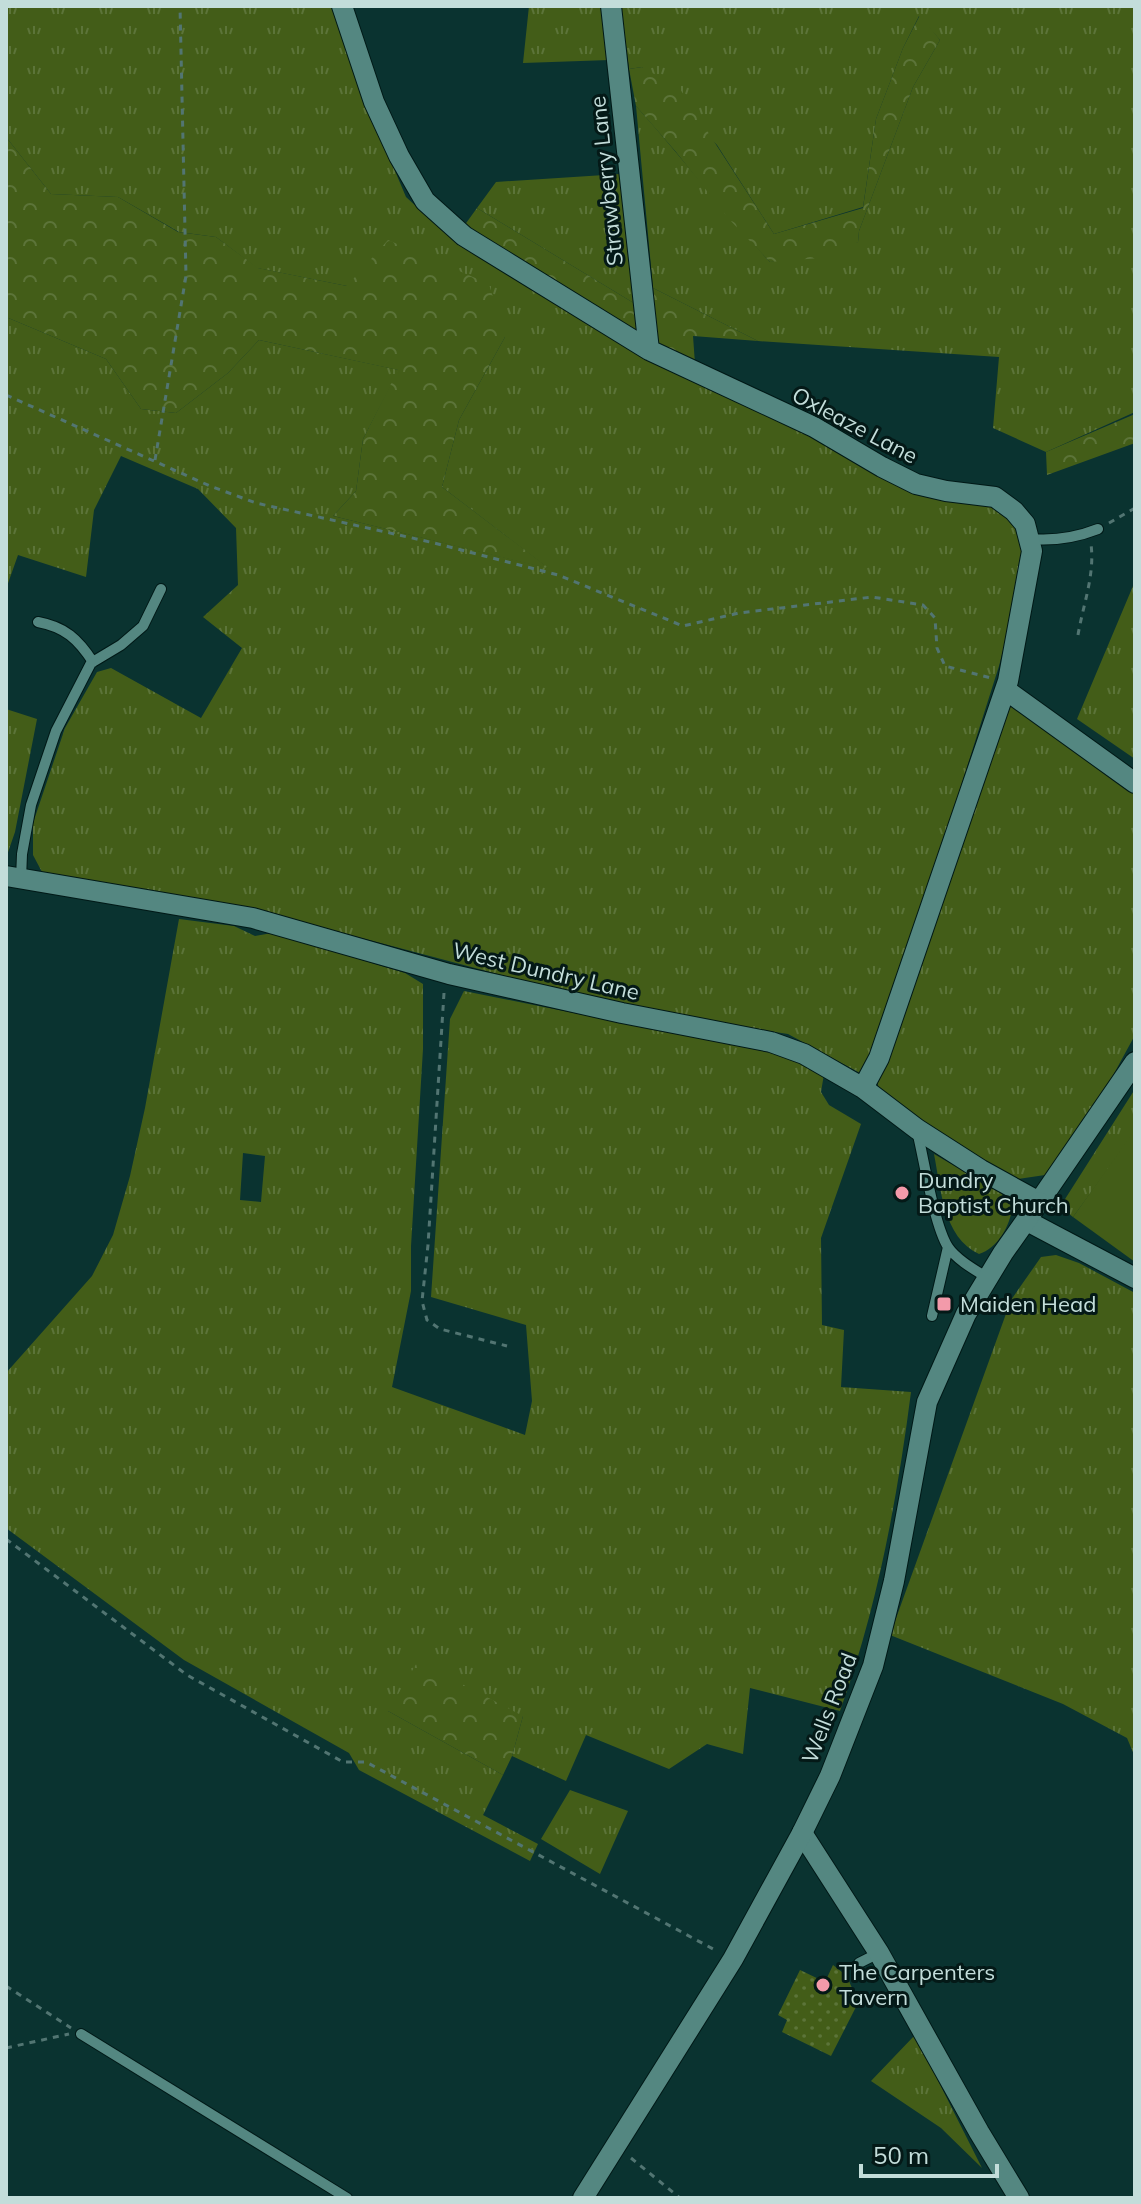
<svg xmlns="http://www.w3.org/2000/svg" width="1141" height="2204" viewBox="0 0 1141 2204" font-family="Mulish,sans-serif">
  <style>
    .grass { fill: url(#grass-tufts); fill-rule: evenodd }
    .forest { fill: url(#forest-crowns) }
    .park { fill: #435d18 }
    .garden { fill: url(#garden-dots) }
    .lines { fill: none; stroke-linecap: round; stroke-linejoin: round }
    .service-casing { stroke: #001917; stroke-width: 12 }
    .minor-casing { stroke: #001917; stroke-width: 22 }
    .tertiary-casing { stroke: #001917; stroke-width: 22 }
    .path { stroke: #527572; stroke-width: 3; stroke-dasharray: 6 6; stroke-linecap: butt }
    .service { stroke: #548781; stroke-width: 10 }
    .minor { stroke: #548781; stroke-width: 20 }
    .tertiary { stroke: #548781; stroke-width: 20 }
    .poi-dot { fill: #f39aaa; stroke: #041917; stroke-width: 3 }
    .labels { text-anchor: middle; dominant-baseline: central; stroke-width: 6; stroke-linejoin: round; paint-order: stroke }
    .street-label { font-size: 22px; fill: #c3ddda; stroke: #041917 }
    .poi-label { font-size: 22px; fill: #c3ddda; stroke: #041917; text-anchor: start }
  </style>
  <defs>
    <pattern id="grass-tufts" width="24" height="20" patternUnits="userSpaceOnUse" patternTransform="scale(2)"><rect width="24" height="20" fill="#435d18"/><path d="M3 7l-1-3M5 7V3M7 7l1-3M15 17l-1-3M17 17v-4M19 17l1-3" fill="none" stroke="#5c7439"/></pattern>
    <pattern id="forest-crowns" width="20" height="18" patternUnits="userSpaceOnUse" patternTransform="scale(2)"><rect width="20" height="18" fill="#435d18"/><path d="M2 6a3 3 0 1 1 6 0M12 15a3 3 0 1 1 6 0" fill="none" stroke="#5c7439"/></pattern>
    <pattern id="garden-dots" width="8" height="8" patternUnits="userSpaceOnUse" patternTransform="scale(2)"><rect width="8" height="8" fill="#435d18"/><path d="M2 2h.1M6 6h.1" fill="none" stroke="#5c7439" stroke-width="1.8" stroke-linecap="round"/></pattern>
  </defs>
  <rect width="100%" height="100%" fill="#0a3330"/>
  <path class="grass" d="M 6,6 L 332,6 L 368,107 L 406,197 L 444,232 L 807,434 L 1008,513 L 1028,551 L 999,666 L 920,915 L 879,1035 L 860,1073 L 788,1034 L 689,1019 L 551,988 L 248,908 L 56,877 L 42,872 L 33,855 L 33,823 L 65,728 L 97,672 L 111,668 L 201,718 L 242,648 L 203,617 L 238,585 L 236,528 L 198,489 L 121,456 L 94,510 L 86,577 L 18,555 L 6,589 L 6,317 L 106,359 L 141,409 L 176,413 L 228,373 L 259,340 L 399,370 L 363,439 L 356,491 L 333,516 L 548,568 L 442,487 L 459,420 L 505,337 L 347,286 L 257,268 L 216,237 L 179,232 L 118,197 L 51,194 L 6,137 Z
    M 529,6 L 604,6 L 609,60 L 523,63 Z
    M 621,6 L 1135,6 L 1135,412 L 1046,452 L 993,428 L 999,357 L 758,341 L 653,288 L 636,106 C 682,157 723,212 770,262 L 858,242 L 859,231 L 913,87 L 940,40 L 919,16 L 903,48 L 876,119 L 863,207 L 774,234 L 717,145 L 642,67 L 629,69 Z
    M 620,174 L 637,305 L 477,208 L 496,182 Z
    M 1135,577 L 1135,759 L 1077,719 L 1133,586 Z
    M 1009,703 L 1135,793 L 1135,1035 L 1087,1123 L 1063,1156 L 1045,1175 L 1018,1179 L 980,1163 L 879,1091 L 877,1079 Z
    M 6,709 L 37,719 L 15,832 L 6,858 Z
    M 179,919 L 234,926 L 255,936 L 272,933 L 405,973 L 423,984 L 423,1049 L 411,1246 L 411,1291 L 392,1387 L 525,1435 L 532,1401 L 526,1325 L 431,1297 L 450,1019 L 464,991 L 778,1054 L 824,1074 L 821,1092 L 829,1105 L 861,1124 L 821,1238 L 822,1325 L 844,1330 L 841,1387 L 911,1392 C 897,1501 877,1608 840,1711 L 750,1688 L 743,1754 L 707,1744 L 669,1769 L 586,1735 L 566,1781 L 512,1756 L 523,1716 L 388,1711 L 503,1775 L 483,1815 L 538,1844 L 530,1861 L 359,1770 L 349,1753 L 184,1660 L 6,1528 L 6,1373 L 92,1276 L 113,1235 L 130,1176 L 145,1108 ZM 243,1153 L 265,1156 L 261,1202 L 240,1200 Z
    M 1135,1089 L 1135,1132 L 1073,1217 L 1060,1207 Z
    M 934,1154 L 1001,1193 L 1012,1207 C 1011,1225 997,1249 979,1254 C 943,1237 941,1189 934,1154 Z
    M 1056,1255 L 1079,1263 L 1135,1293 L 1135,1757 L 1127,1738 L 1063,1704 L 890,1635 L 1011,1300 L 1041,1257 Z
    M 570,1790 L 628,1811 L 600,1874 L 541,1839 Z
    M 915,2035 L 982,2168 L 941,2128 L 871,2081 Z"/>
  <path class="forest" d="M 920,15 L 940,40 L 913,87 L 859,231 L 858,242 L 832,257 L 770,262 L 729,219 L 676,152 L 636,106 L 629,69 L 642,67 L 680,89 L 774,234 L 863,208 L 876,119 L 903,48 Z
    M 6,137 L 51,194 L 118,197 L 178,232 L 216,237 L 258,268 L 347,286 L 388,240 L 489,284 L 505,337 L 459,420 L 442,487 L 550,569 L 333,516 L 356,491 L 363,439 L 398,370 L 259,340 L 228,373 L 176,413 L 141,409 L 106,359 L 6,317 Z
    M 477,208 L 637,305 L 642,337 L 464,226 Z
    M 653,288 L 758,341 L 693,336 L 695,364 L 657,346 Z
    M 1135,414 L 1135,443 L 1047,475 L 1046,452 Z
    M 418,1661 L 523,1716 L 512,1756 L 503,1775 L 388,1711 Z"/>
  <path class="park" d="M 1134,1131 L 1135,1132 L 1135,1262 L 1073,1217 Z"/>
  <path class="garden" d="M 833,1965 L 847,1976 L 858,2003 L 831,2056 L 782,2032 L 787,2020 L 778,2015 L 800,1970 L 825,1982 Z"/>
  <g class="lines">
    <g class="service-casing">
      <path id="service" d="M 1031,539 C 1055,541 1075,538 1098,529
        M 38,622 C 65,627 78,639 93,662
        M 21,879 L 22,854 L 31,805 L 56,731 L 91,663 L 121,645 L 143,626 L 161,589
        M 917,1131 C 924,1159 934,1225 948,1247 C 957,1260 975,1270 988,1278
        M 932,1316 L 948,1247
        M 859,1963 L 879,1953
        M 81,2034 L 347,2198"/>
    </g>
    <g class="minor-casing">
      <path id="minor" d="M 342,6 L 374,102 L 399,156 L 425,201 L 464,236 L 649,350 L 814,427 L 882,467 L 916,484 L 946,491 L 995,497 L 1014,511 L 1025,524 L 1032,551 L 1008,681 L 879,1058 L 863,1088
        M 611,6 L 649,350
        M 1006,690 L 1135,783
        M 6,876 L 253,918 L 449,974 L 622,1013 L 771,1042 L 804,1054 L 863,1088 L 917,1129 L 981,1170 L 1039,1202 L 1135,1062
        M 1027,1221 L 1135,1278
        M 802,1833 L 879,1953 L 979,2132 L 1019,2198"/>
    </g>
    <g class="tertiary-casing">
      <path id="tertiary" d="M 583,2198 L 733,1959 L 802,1833 L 830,1776 L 873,1666 L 894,1581 L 927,1402 L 966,1314 L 1003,1253 L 1039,1202"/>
    </g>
    <path class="path" d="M 6,395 L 210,486 L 256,503 L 430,542 L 558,575 L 683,626 L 739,613 L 872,597 L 923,605 L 935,618 L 937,648 L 945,666 L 991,678
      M 155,460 L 186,276 L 180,6
      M 1109,523 L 1135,508
      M 1078,635 C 1083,605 1095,575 1091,544
      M 444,993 L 428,1245 L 422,1301 L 427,1320 L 440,1329 L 507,1346
      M 6,1539 L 187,1675 L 343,1762 L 366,1762 L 715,1950
      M 6,1986 L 71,2028
      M 6,2048 L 69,2034
      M 631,2158 L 680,2198"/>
    <use href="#service" class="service"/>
    <use href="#minor" class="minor"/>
    <use href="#tertiary" class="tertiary"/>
  </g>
  <g class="poi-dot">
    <circle cx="902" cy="1193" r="8"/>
    <rect x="936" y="1296" width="16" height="16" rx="4"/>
    <circle cx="823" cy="1985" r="8"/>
  </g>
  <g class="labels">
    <g class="street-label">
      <text transform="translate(606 181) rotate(-96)">Strawberry Lane</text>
      <text transform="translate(855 425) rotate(28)">Oxleaze Lane</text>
      <text transform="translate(546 971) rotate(13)">West Dundry Lane</text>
      <text transform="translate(829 1708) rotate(-69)">Wells Road</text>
    </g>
    <g class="poi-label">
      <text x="918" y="1180">Dundry<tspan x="918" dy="25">Baptist Church</tspan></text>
      <text x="960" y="1304">Maiden Head</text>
      <text x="839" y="1972">The Carpenters<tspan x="839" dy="25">Tavern</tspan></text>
    </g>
  </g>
  <rect width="1141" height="2204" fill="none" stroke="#c3ddda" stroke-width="16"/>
  <path d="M861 2164v12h136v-12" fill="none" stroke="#c3ddda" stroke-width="4"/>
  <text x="873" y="2164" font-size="24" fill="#c3ddda" stroke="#041917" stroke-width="6" paint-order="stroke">50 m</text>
</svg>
